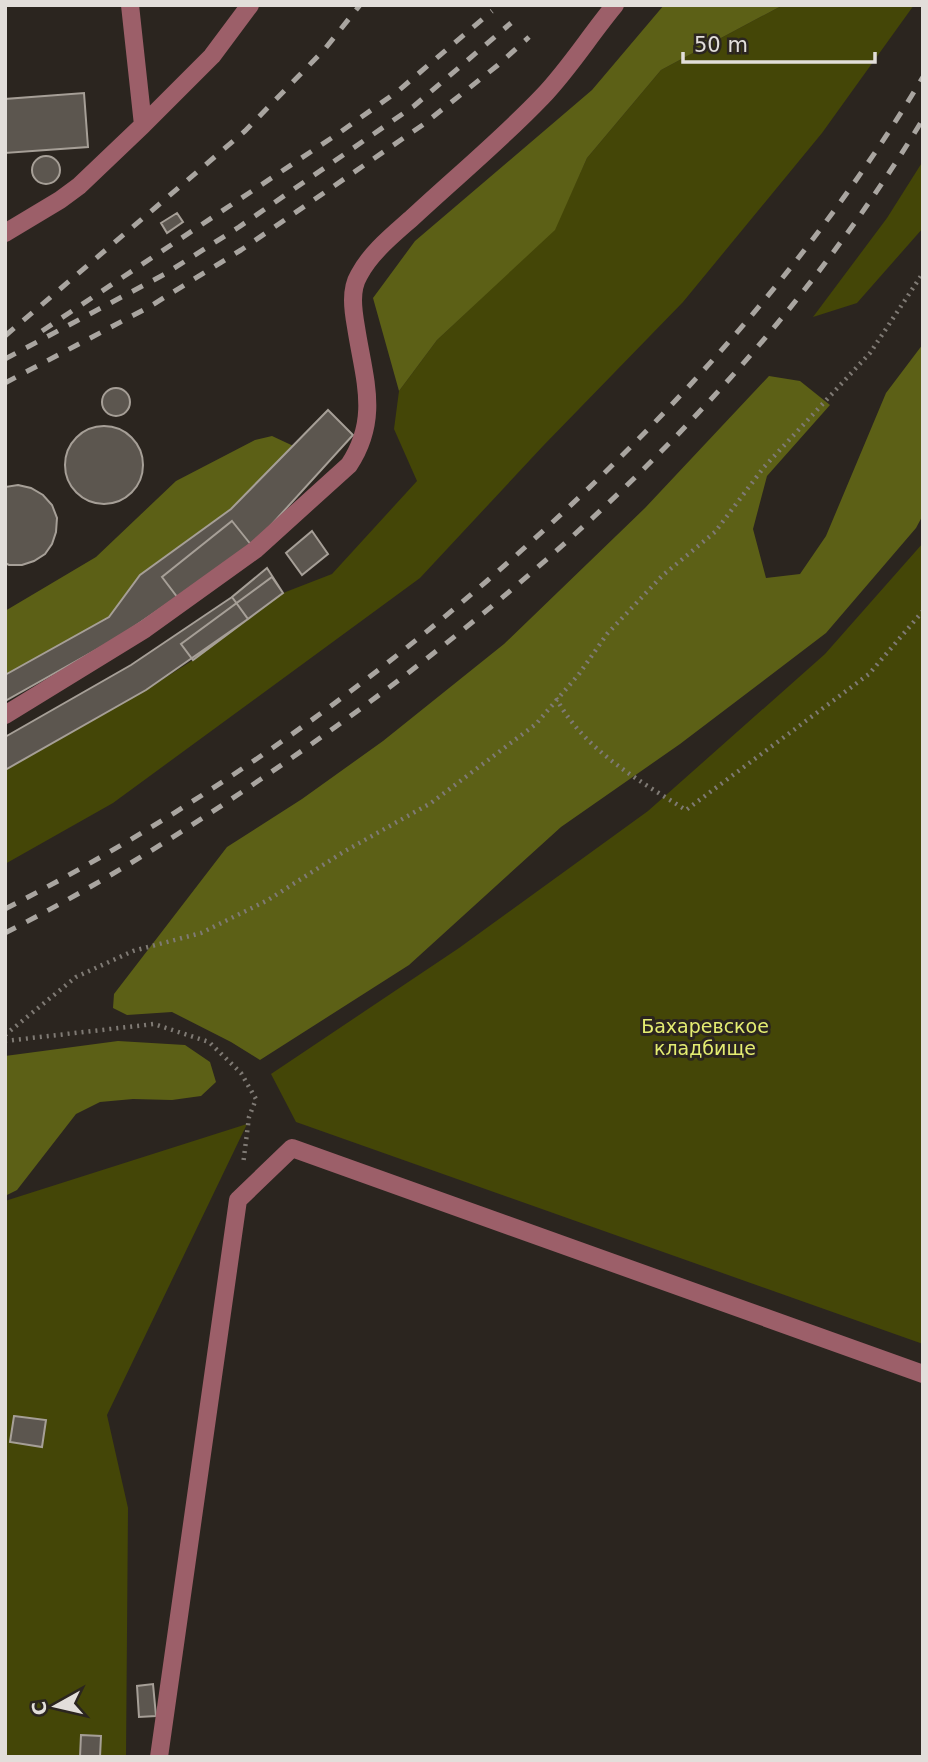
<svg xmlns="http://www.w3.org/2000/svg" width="928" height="1762" viewBox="0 0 928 1762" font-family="'DejaVu Sans',sans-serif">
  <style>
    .green { fill: #444607 }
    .forest { fill: #5c6016 }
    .building { fill: #5c564f; stroke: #a69f97; stroke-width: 2 }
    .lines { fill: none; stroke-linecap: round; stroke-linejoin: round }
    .path { stroke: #7f7a74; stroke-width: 4.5; stroke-dasharray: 2 5; stroke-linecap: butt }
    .minor { stroke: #9c5f69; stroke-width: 18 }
    .rail { stroke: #a9a5a0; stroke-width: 5; stroke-dasharray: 12 12; stroke-linecap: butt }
    .labels { text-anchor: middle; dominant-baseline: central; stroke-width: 6; stroke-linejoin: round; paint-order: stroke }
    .park-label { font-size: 19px; fill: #e4ec71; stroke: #2b251f }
  </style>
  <rect width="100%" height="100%" fill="#2b251f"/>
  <path class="green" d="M 783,5 L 914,5 L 822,133 L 683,302 L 543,446 L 420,578 L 113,803 L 5,864 L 5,770 L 146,690 L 193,660 L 283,593 L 332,574 L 417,481 L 394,429 L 399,391 L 437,340 L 554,230 L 587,158 L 661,70 Z
    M 923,161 L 923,228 L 857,303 L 813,317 L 887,218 Z
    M 923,543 L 923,1344 L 296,1122 L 271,1074 L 459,948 L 648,811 L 825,654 Z
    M 247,1124 L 107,1415 L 128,1508 L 126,1757 L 5,1757 L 5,1201 Z"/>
  <path class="forest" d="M 664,5 L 783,5 L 661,70 L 587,158 L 555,230 L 437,340 L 399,391 L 373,298 L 415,241 L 592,90 Z
    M 923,344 L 923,515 L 916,528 L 826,633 L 680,744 L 561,827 L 409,965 L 260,1060 L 231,1042 L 172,1012 L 127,1015 L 113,1008 L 114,994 L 227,847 L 302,799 L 383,741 L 504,644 L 645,508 L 769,376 L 800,381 L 830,405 L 767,476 L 753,529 L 766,578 L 800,574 L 826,536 L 886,393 Z
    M 272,436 L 302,450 L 287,492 L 5,694 L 5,611 L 96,557 L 176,481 L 255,440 Z
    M 118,1041 L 185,1045 L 210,1062 L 216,1082 L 201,1096 L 172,1100 L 133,1099 L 100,1102 L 76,1114 L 17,1190 L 5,1196 L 5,1056 Z"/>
  <path class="building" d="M 84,93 L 88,147 L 5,153 L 5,99 Z
    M32 170a14 14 0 1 1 28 0a14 14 0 1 1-28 0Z
    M 177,213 L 183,222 L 167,233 L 161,223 Z
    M102 402a14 14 0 1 1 28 0a14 14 0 1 1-28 0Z
    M 328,410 L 353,435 L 252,546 L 119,637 L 5,701 L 5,675 L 109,617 L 140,575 L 231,509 Z
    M65 465a39 39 0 1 1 78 0a39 39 0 1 1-78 0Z
    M 18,485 L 31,488 L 43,495 L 52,505 L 57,518 L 56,532 L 52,544 L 45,554 L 34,561 L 22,565 L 9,565 L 5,563 L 5,487 Z
    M 232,521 L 252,546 L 181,602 L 162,577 Z
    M 312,531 L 328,554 L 302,575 L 286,553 Z
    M 267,568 L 283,593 L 248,619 L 232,597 Z
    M 272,577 L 283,593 L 193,660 L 181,644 Z
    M 232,597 L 248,619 L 146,690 L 5,770 L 5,737 L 131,665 Z
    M 14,1416 L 46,1420 L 42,1447 L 10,1442 Z
    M 153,1684 L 156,1716 L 139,1717 L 137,1686 Z
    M 81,1735 L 101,1736 L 100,1757 L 80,1757 Z"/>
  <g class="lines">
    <path class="path" d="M 556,698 C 584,750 638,780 686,810 L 869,674 L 923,611
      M 5,1035 L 76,977 L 133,951 L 201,933 L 268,900 L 345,851 L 431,803 L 536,724 L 579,674 L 607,634 L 662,576 L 715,532 L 764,467 L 870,353 L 923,273
      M 5,1041 L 154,1024 L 209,1042 L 241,1073 L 256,1099 L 249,1117 L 243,1165"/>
    <path class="minor" d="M 143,125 L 212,56 L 250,5
      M 5,233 L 60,200 L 79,186 L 143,125 L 130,5
      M 5,715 L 145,629 L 255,550 L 349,465 C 380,418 364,379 356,327 C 353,310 350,290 359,275 C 371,252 394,234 413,217 C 456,177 502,139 542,97 C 569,69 590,35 615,5
      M 159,1757 L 238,1200 L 292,1148 L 923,1374"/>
    <path class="rail" d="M 42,331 L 339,133 L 398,91 L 492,11
      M 5,336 L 245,131 L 324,50 L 360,5
      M 5,359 L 165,274 L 239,227 L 414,106 L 511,23
      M 5,383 L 149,307 L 241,250 L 424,124 L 498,65 L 529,37
      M 5,909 C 179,820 340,708 488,580 C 656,434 808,269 923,77
      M 5,933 C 95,887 178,836 261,779 C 520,603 760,389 923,119"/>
  </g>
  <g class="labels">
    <g class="park-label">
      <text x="705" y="1026">Бахаревское<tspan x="705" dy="22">кладбище</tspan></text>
    </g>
  </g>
  <rect width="928" height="1762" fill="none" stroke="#e2deda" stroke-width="14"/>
  <g transform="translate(56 1706) rotate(262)" stroke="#2b251f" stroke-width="5" paint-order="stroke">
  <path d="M0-5L12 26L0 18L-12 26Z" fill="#e2deda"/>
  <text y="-10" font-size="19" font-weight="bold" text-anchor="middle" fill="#e2deda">С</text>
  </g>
  <path d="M683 52v10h192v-10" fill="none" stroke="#e2deda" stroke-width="3.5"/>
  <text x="694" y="52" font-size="21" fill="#e2deda" stroke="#2b251f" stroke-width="5" paint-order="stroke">50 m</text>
</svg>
